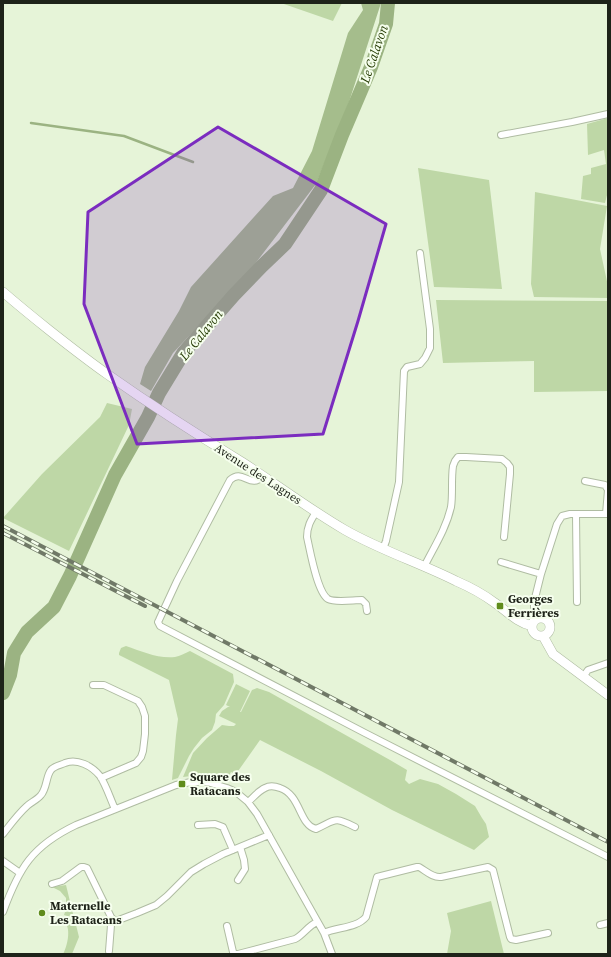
<svg xmlns="http://www.w3.org/2000/svg" width="611" height="957" viewBox="0 0 611 957" font-family="'Source Serif 4',serif">
  <style>
    .green { fill: #bed7a6 }
    .forest { fill: #a5bd8c }
    .lines { fill: none; stroke-linecap: round; stroke-linejoin: round }
    .stream { stroke: #9bb382; stroke-width: 2.5 }
    .river { stroke: #9bb382; stroke-width: 14 }
    .street-casing { stroke: #afbca2; stroke-width: 8 }
    .secondary-casing { stroke: #afbca2; stroke-width: 10 }
    .street { stroke: #fff; stroke-width: 6 }
    .secondary { stroke: #fff; stroke-width: 9 }
    .rail-casing { stroke: #707967; stroke-width: 4 }
    .rail { stroke: #f6ffee; stroke-width: 2.5; stroke-dasharray: 8; stroke-linecap: butt }
    .marked { fill: #7b2cbf; fill-opacity: 0.2; stroke: #7b2cbf; stroke-width: 3; stroke-linejoin: round }
    .poi-dot { fill: #608c1d; stroke: #f6ffee; stroke-width: 1.5 }
    .labels { text-anchor: middle; dominant-baseline: central; stroke-width: 4; stroke-linejoin: round; paint-order: stroke }
    .street-label { font-size: 12px; fill: #1e2319; stroke: #f6ffee }
    .poi-label { font-size: 12px; font-weight: bold; fill: #1e2319; stroke: #f6ffee; text-anchor: start }
    .water-label { font-size: 13px; font-style: italic; fill: #263c05; stroke: #f6ffee }
  </style>
  <rect width="100%" height="100%" fill="#e6f4d8"/>
  <path class="green" d="M 281,3 L 342,3 L 333,21 Z
    M 608,118 L 608,191 L 605,203 L 581,199 L 583,176 L 591,174 L 591,168 L 606,164 L 604,150 L 588,155 L 587,124 Z
    M 418,168 L 489,180 L 502,289 L 434,287 Z
    M 535,192 L 607,206 L 600,249 L 608,286 L 608,298 L 534,297 L 531,284 Z
    M 436,300 L 608,301 L 608,391 L 534,392 L 534,361 L 443,363 Z
    M 107,403 L 132,409 L 129,425 L 69,551 L 3,518 L 42,474 L 100,417 Z
    M 126,646 C 141,651 158,659 175,657 C 180,656 185,653 190,651 L 233,674 L 234,682 L 224,705 L 216,714 L 215,722 L 212,730 L 202,738 L 194,748 L 189,756 L 178,778 L 172,780 L 176,735 L 178,719 L 169,680 L 119,655 L 119,653 L 121,648 Z
    M 236,684 L 250,691 L 240,712 L 241,712 L 252,690 L 257,688 L 269,692 L 390,760 L 407,770 L 405,780 L 409,784 L 420,779 L 438,784 L 456,794 L 475,806 L 482,818 L 486,824 L 489,837 L 474,850 L 392,810 L 321,771 L 260,740 L 236,774 L 231,772 L 226,781 L 207,776 L 199,775 L 183,777 L 193,753 L 207,738 L 222,725 L 229,726 L 234,726 L 236,724 L 219,716 L 222,711 L 228,707 L 230,707 L 226,705 Z
    M 66,885 L 74,918 L 64,915 L 66,909 L 66,898 L 60,891 L 52,887 Z
    M 491,901 L 504,954 L 447,954 L 451,931 L 447,913 Z
    M 63,917 L 75,921 L 79,937 L 72,954 L 63,954 C 67,947 70,933 67,926 C 65,922 64,920 63,917 Z"/>
  <path class="forest" d="M 361,3 L 381,3 L 349,102 L 316,184 L 248,273 L 173,353 L 151,391 L 140,384 L 145,367 L 179,311 L 191,287 L 273,196 L 293,188 L 312,151 L 348,33 L 363,10 Z"/>
  <g class="lines">
    <path class="stream" d="M 31,123 L 124,136 L 193,162"/>
    <path class="river" d="M 3,693 L 10,675 L 14,653 L 27,632 L 54,607 L 70,576 L 115,475 L 148,417 L 159,393 L 184,352 L 234,295 L 262,266 L 285,244 L 321,190 L 342,135 L 371,67 L 386,24 L 388,3"/>
    <g class="street-casing">
      <path id="street" d="M 501,135 L 572,122 L 608,114
        M 263,476 C 250,490 243,468 230,480 L 177,581 L 159,620 L 158,622 L 160,626 L 365,733 L 608,857
        M 585,481 L 605,485 L 608,490 L 606,514
        M 316,512 C 311,520 307,526 307,537 C 310,550 317,592 328,599 C 335,603 353,600 362,600 L 366,604 L 367,611
        M 576,514 L 577,602
        M 383,549 L 386,541 L 399,482 L 404,371 L 407,367 L 420,364 L 425,358 L 430,348 L 430,329 L 420,253
        M 501,562 L 541,574
        M 424,567 C 434,547 446,529 451,507 C 453,494 451,480 453,466 L 455,461 L 458,457 L 466,457 L 502,459 L 507,463 L 510,467 L 510,474 L 504,537
        M 538,619 L 534,608 L 534,602 L 541,574 L 557,524 L 562,516 L 570,514 L 608,514
        M 583,677 L 588,670 L 608,663
        M 93,685 L 104,685 L 138,701 L 142,707 L 145,716 L 145,734 L 143,751 L 141,757 L 136,763 L 101,778
        M 248,802 C 253,798 258,791 265,788 C 270,785 275,786 280,788 C 301,795 299,825 316,829 C 336,820 333,816 355,827
        M 198,825 L 215,824 L 223,827 L 233,850
        M 3,834 C 10,825 18,814 27,806 C 31,802 37,800 41,795 C 47,788 46,776 51,770 C 54,766 61,765 65,763 C 77,758 92,766 100,776 C 106,785 110,798 115,809
        M 3,861 L 20,873
        M 238,880 L 245,869 L 244,860 L 240,847
        M 52,884 L 62,881 L 81,867 L 84,867 L 87,868 L 111,917 L 114,920 L 116,921 L 137,913 L 156,905 L 167,896 L 191,872 L 204,864 L 223,854 L 269,835
        M 3,912 C 19,868 32,846 76,825 L 176,785 L 191,782 L 207,782 L 227,788 L 236,792 L 248,802 L 257,814 L 298,887 L 324,933 L 332,954
        M 600,925 L 608,923
        M 227,926 L 233,952 L 235,954 L 238,954 L 295,939 C 303,935 308,926 317,922
        M 324,933 C 337,927 357,928 366,917 L 377,877 L 417,867 L 419,867 C 426,871 433,878 441,877 L 488,867 L 493,870 L 510,937 L 511,939 L 516,940 L 548,933
        M 109,951 L 111,925 L 114,920"/>
    </g>
    <g class="secondary-casing">
      <path id="secondary" d="M 3,292 C 18,305 34,318 49,330 C 68,345 87,360 107,374 C 151,405 196,434 242,462 C 276,484 309,509 345,530 C 380,550 420,563 456,581 C 470,587 483,594 495,603 C 507,611 516,622 532,626
        M532 627a9 9 0 1 1 18 0a9 9 0 1 1-18 0Z
        M 543,636 L 553,654 L 608,695"/>
    </g>
    <use href="#street" class="street"/>
    <use href="#secondary" class="secondary"/>
    <g class="rail-casing">
      <path id="rail" d="M 3,526 L 608,842
        M 3,533 L 145,606"/>
    </g>
    <use href="#rail" class="rail"/>
  </g>
  <path class="marked" d="M 218,127 L 386,224 L 358,321 L 323,434 L 137,444 L 84,304 L 88,212 Z"/>
  <g class="poi-dot">
    <rect x="496" y="602" width="8" height="8" rx="2"/>
    <rect x="178" y="780" width="8" height="8" rx="2"/>
    <circle cx="42" cy="913" r="4"/>
  </g>
  <g class="labels">
    <g class="street-label">
      <text transform="translate(258 474) rotate(33)">Avenue des Lagnes</text>
    </g>
    <g class="poi-label">
      <text x="508" y="599">Georges<tspan x="508" dy="14">Ferrières</tspan></text>
      <text x="190" y="777">Square des<tspan x="190" dy="14">Ratacans</tspan></text>
      <text x="50" y="906">Maternelle<tspan x="50" dy="14">Les Ratacans</tspan></text>
    </g>
    <g class="water-label">
      <text transform="translate(374 54) rotate(-71)">Le Calavon</text>
      <text transform="translate(201 335) rotate(-51)">Le Calavon</text>
    </g>
  </g>
  <rect width="611" height="957" fill="none" stroke="#1e2319" stroke-width="8"/>
</svg>
